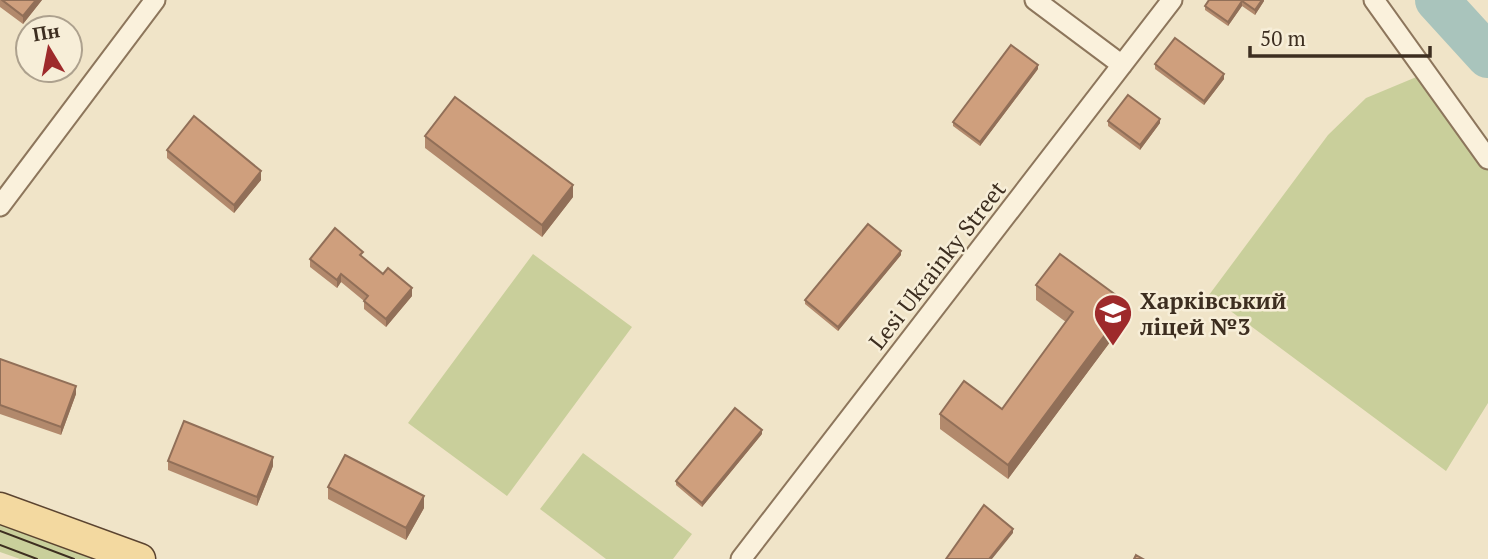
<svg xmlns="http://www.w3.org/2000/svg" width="1488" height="559" viewBox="0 0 1488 559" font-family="'PT Serif',serif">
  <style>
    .green { fill: #c9cf9b }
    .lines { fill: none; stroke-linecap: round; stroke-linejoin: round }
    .river { stroke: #a9c4bc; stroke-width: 44 }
    .street-casing { stroke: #8d765c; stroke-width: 23 }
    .primary-casing { stroke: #5b4430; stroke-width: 33 }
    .street { stroke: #faf1dc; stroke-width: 19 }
    .primary { stroke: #f3d9a0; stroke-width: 30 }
    .tram { stroke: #3d2e20; stroke-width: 2 }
    .wall { fill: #b2896c }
    .shaded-wall { fill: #916f58 }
    .building { fill: #cf9f7d; stroke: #916f58; stroke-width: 2 }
    .labels { text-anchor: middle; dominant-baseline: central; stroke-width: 5; stroke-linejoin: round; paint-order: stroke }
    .street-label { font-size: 23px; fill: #3d2e20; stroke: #f7eed8 }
    .poi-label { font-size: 23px; font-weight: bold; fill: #3d2e20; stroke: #f7eed8; text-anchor: start }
  </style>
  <rect width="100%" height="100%" fill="#f0e4c8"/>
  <path class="green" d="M 1426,73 L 1488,159 L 1488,403 L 1446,471 L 1209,295 L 1328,135 L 1366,98 Z
    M 533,254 L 632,327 L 507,496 L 408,423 Z
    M 583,453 L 692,534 L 673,559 L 606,559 L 540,509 Z
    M 0,522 L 102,559 L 20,559 L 0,552 Z"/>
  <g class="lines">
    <path class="river" d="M 1437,0 L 1488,56"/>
    <g class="street-casing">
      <path id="street" d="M 1035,0 L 1122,65
        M 1374,0 L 1488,159
        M 0,206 L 155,0
        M 741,559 L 1172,0"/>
    </g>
    <g class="primary-casing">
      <path id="primary" d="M 0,508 L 140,559"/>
    </g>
    <use href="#street" class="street"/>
    <use href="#primary" class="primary"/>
    <path class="tram" d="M 0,531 L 74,559
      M 0,545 L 37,559"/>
  </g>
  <path class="wall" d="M 0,0 L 42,0 L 23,24 L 0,7 Z
    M 1209,0 L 1264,0 L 1264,1 L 1255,15 L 1242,6 L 1228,26 L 1205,10 L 1205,6 Z
    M 1155,64 L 1224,79 L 1204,105 L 1155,69 Z
    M 1038,69 L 980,146 L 953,126 L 953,122 Z
    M 1108,121 L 1160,123 L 1140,150 L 1108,126 Z
    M 425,136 L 573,197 L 542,237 L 425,148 Z
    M 167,150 L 261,180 L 234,213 L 167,158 Z
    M 901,255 L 838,331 L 805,304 L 805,300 Z
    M 363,258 L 412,296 L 386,327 L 364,309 L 364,301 L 341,282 L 337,288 L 310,267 L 310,259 Z
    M 1036,285 L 1128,318 L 1008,479 L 940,429 L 940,414 L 1002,409 L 1066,322 L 1036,300 Z
    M 0,359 L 76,394 L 61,435 L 0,414 Z
    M 762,434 L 702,507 L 676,485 L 676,481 Z
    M 168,461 L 273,466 L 257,506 L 168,470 Z
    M 328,487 L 424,508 L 406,540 L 328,499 Z"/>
  <path class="shaded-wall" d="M 36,0 L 42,0 L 23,24 L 23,16 Z
    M 1262,0 L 1264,0 L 1264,1 L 1255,15 L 1255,10 Z
    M 1242,1 L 1242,6 L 1228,26 L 1228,22 Z
    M 1038,65 L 1038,69 L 980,146 L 980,142 Z
    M 1224,74 L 1224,79 L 1204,105 L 1204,101 Z
    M 1160,119 L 1160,123 L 1140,150 L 1140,145 Z
    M 261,171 L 261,180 L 234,213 L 234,205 Z
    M 573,185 L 573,197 L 542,237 L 542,225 Z
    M 901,251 L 901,255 L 838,331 L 838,327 Z
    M 341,274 L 341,282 L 337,288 L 337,280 Z
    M 412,288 L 412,296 L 386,327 L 386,319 Z
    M 1128,304 L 1128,318 L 1008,479 L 1008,465 Z
    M 76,386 L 76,394 L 61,435 L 61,427 Z
    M 762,430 L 762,434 L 702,507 L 702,503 Z
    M 273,457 L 273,466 L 257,506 L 257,497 Z
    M 424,496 L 424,508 L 406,540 L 406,528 Z
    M 1013,529 L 1013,533 L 992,559 L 989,559 Z"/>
  <path class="building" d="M 2,0 L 36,0 L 23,16 Z
    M 1209,0 L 1262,0 L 1255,10 L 1242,1 L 1228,22 L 1205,6 Z
    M 1175,38 L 1224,74 L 1204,101 L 1155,64 Z
    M 1011,45 L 1038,65 L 980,142 L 953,122 Z
    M 1128,95 L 1160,119 L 1140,145 L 1108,121 Z
    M 455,97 L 573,185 L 542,225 L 425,136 Z
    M 194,116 L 261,171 L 234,205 L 167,150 Z
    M 868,224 L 901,251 L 838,327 L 805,300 Z
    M 335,228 L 363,252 L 360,255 L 383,274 L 388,268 L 412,288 L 386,319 L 364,301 L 368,296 L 341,274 L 337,280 L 310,259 Z
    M 1060,254 L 1128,304 L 1008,465 L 940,414 L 964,381 L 1002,409 L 1073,312 L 1036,285 Z
    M 0,359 L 76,386 L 61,427 L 0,405 Z
    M 735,408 L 762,430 L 702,503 L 676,481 Z
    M 184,421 L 273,457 L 257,497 L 168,461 Z
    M 345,455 L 424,496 L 406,528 L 328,487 Z
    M 984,505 L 1013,529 L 989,559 L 946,559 Z
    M 1136,555 L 1143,559 L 1134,559 Z"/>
  <defs>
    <g id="school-pin" transform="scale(2.0125)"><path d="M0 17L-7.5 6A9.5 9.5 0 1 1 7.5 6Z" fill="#9e2a2b" stroke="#f7eed8"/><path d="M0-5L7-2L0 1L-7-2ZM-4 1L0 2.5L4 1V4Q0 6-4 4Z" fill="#fff"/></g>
  </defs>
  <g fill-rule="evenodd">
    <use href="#school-pin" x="1113" y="313"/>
  </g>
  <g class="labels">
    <g class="street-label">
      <text transform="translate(937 265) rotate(-52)">Lesi Ukrainky Street</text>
    </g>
    <g class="poi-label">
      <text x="1140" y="300">Харківський<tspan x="1140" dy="26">ліцей №3</tspan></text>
    </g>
  </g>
  <g transform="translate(49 49) rotate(350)"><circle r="33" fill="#f7eed8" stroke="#ada18e" stroke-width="2"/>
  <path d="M0-5L12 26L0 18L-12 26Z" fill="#9e2a2b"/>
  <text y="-10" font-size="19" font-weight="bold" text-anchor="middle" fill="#3d2e20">Пн</text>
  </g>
  <path d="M1250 46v10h180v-10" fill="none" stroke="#3d2e20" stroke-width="3.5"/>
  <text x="1260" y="46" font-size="21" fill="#3d2e20" stroke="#f7eed8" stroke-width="5" paint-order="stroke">50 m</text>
</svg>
